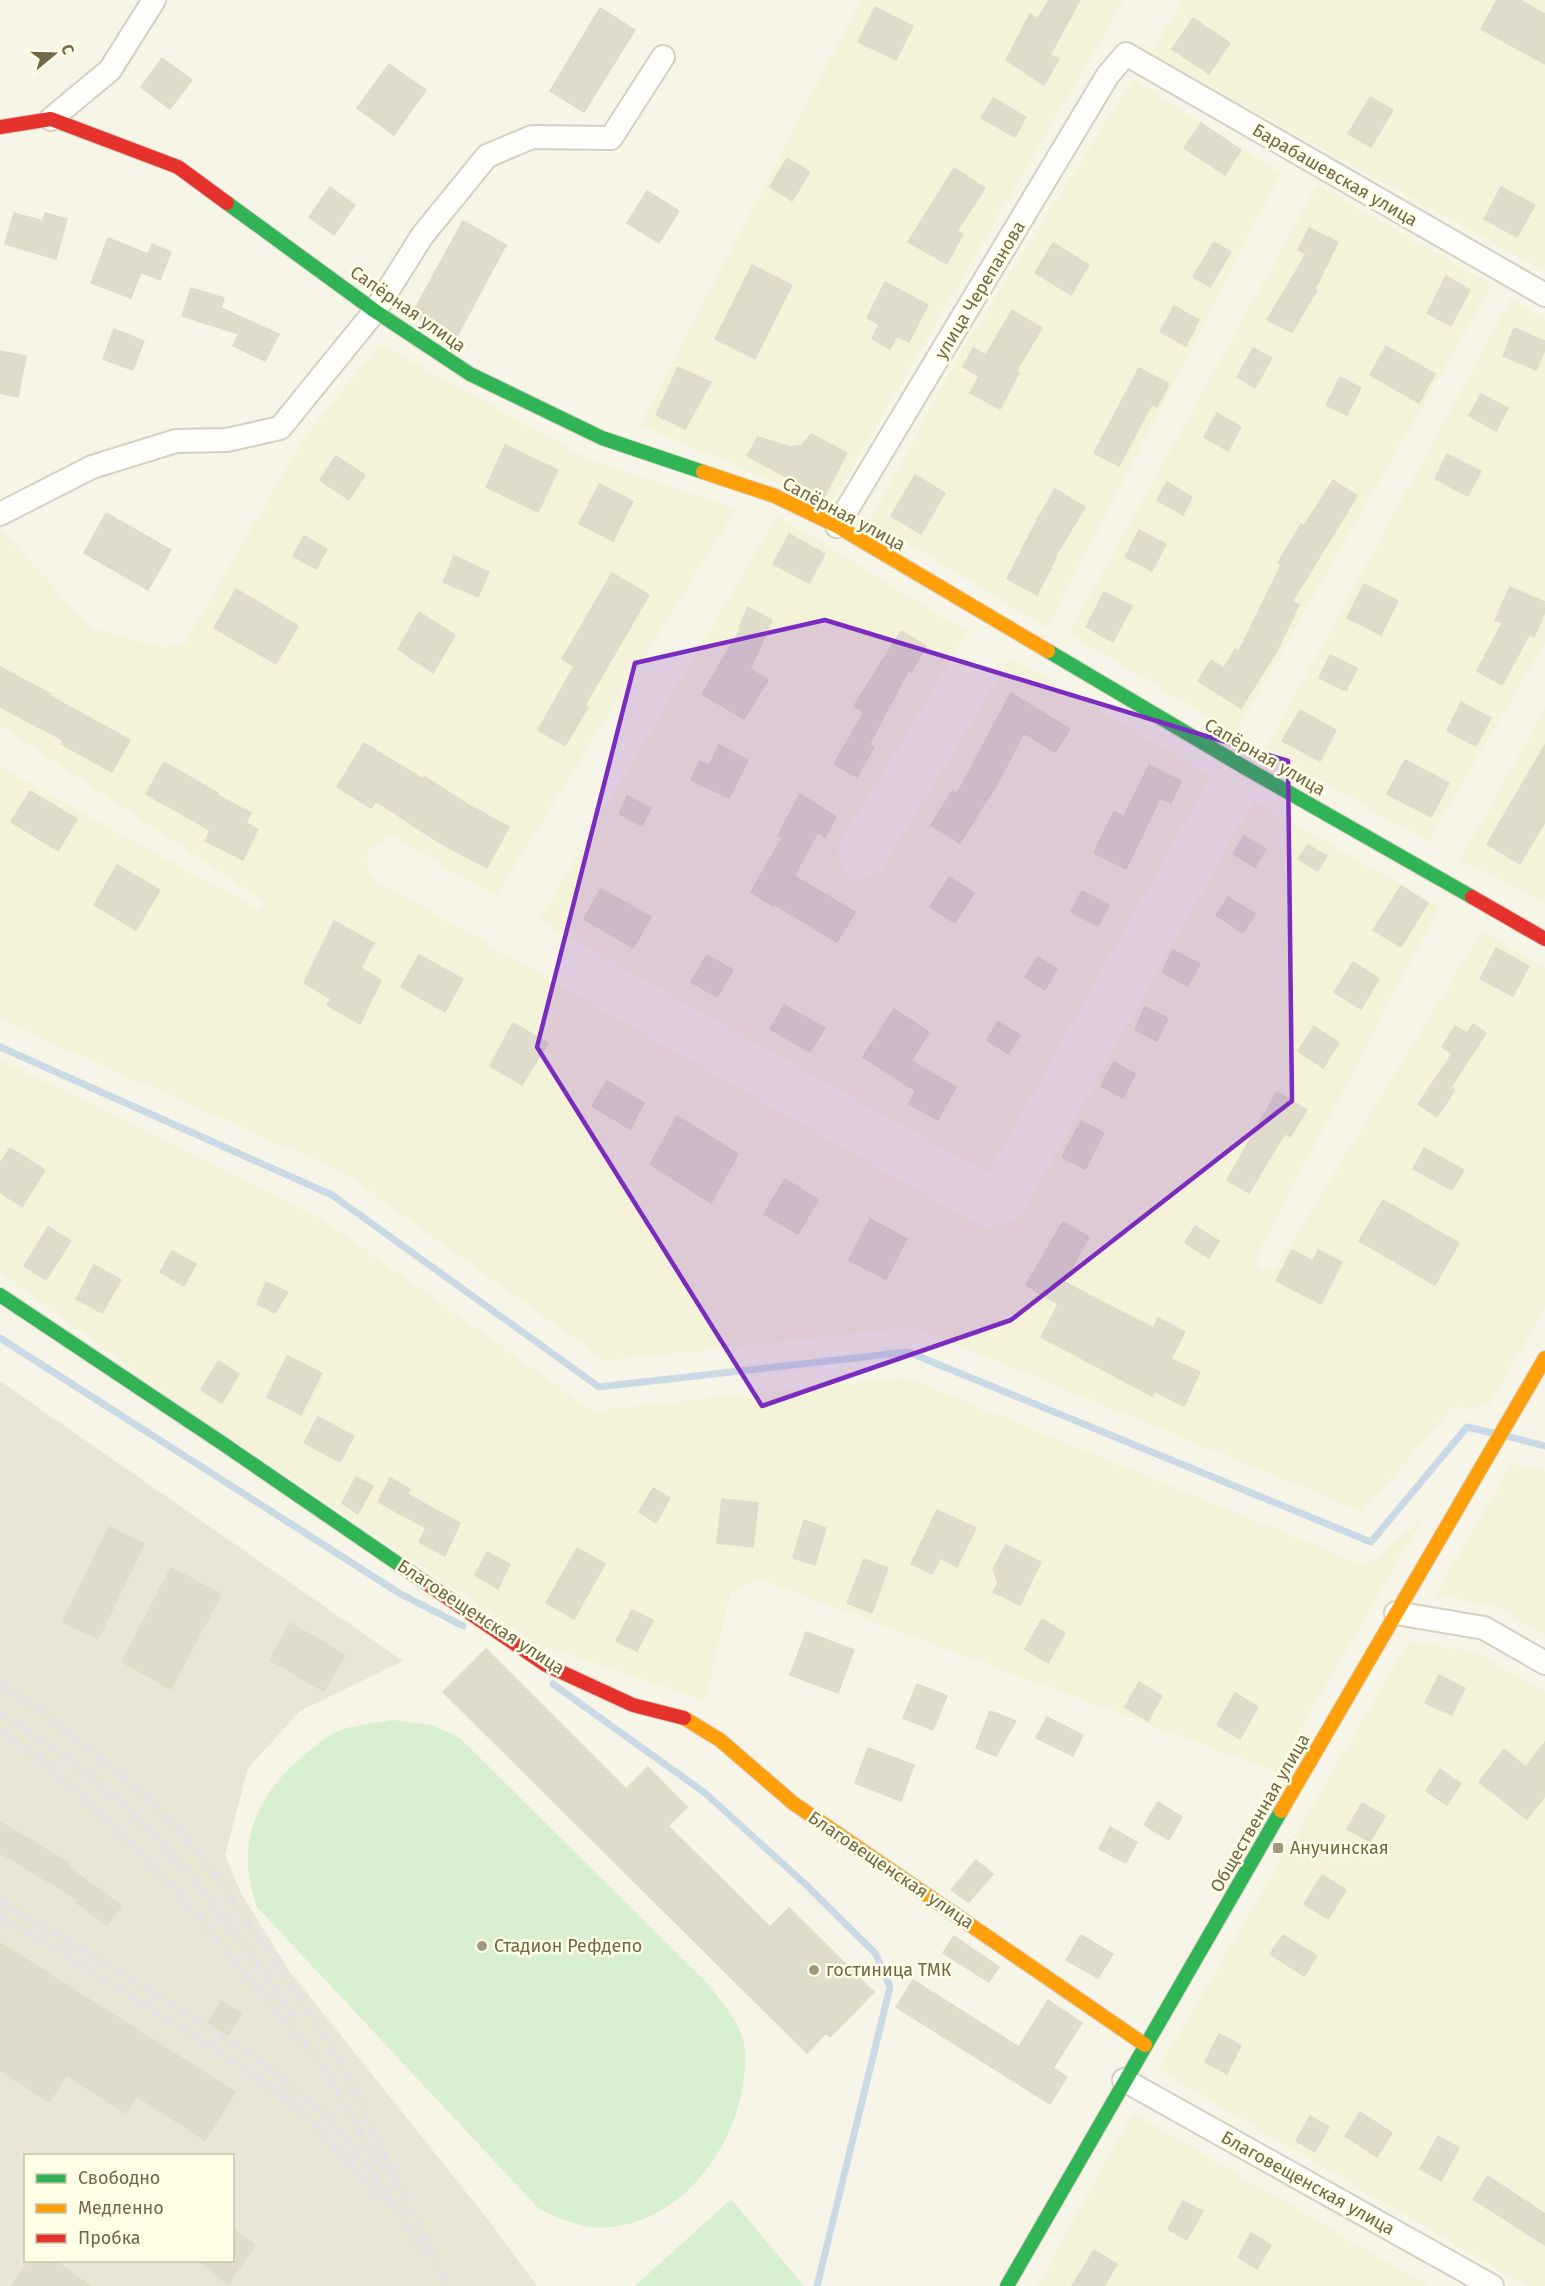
<svg xmlns="http://www.w3.org/2000/svg" width="1545" height="2286" viewBox="0 0 1545 2286" font-family="'Fira Sans',sans-serif">
  <style>
    .residential { fill: #f5f2da }
    .industrial { fill: #e9e6d8; fill-rule: evenodd }
    .green { fill: #d9efd2 }
    .lines { fill: none; stroke-linecap: round; stroke-linejoin: round }
    .stream { stroke: #c9dae6; stroke-width: 7 }
    .building { fill: #e0dccc; stroke: #dfdbc9; stroke-width: 1.5 }
    .street-casing { stroke: #d5d1c2; stroke-width: 26 }
    .fast-casing { stroke: #d7d2c4; stroke-width: 16 }
    .slow-casing { stroke: #d7d2c4; stroke-width: 16 }
    .jam-casing { stroke: #d7d2c4; stroke-width: 16 }
    .street { stroke: #fefefb; stroke-width: 22 }
    .fast { stroke: #30b455; stroke-width: 14 }
    .slow { stroke: #ff9f0a; stroke-width: 14 }
    .jam { stroke: #e5322d; stroke-width: 14 }
    .rail { stroke: #e5e1e4; stroke-width: 4.5; stroke-dasharray: 9 6; stroke-linecap: butt }
    .marked { fill: #7b2cbf; fill-opacity: 0.2; stroke: #7b2cbf; stroke-width: 4.5; stroke-linejoin: round }
    .poi-dot { fill: #a29880; stroke: #fffee7; stroke-width: 2 }
    .labels { text-anchor: middle; dominant-baseline: central; stroke-width: 5; stroke-linejoin: round; paint-order: stroke }
    .street-label { font-size: 18px; fill: #746648; stroke: #fffee7 }
    .poi-label { font-size: 18px; fill: #746648; stroke: #fffee7; text-anchor: start }
  </style>
  <rect width="100%" height="100%" fill="#f6f5e7"/>
  <path class="residential" d="M 861,0 L 1124,0 L 830,506 L 640,425 Z
    M 1182,0 L 1545,0 L 1545,272 L 1151,54 Z
    M 1133,79 L 1281,173 L 1048,628 L 870,521 L 961,351 Z
    M 1317,185 L 1492,285 L 1235,733 L 1069,633 Z
    M 1511,299 L 1545,319 L 1545,642 L 1428,842 L 1266,749 Z
    M 380,344 L 592,461 L 736,509 L 496,896 L 392,836 L 367,849 L 369,876 L 986,1229 L 1019,1219 L 1253,801 L 1440,906 L 1256,1257 L 1260,1268 L 1275,1270 L 1482,931 L 1545,968 L 1545,1309 L 1488,1406 L 1452,1408 L 1363,1512 L 913,1327 L 606,1361 L 342,1172 L 0,1020 L 0,767 L 257,909 L 262,906 L 262,901 L 0,725 L 0,529 L 92,628 L 163,648 L 186,641 L 303,439 Z
    M 777,516 L 968,632 L 836,850 L 851,882 L 880,872 L 1011,658 L 1211,776 L 988,1174 L 539,921 Z
    M 1545,709 L 1545,904 L 1460,860 Z
    M 0,1060 L 319,1217 L 593,1411 L 905,1377 L 1366,1566 L 1422,1519 L 1276,1772 L 756,1578 L 731,1592 L 705,1701 L 537,1644 L 176,1402 L 0,1272 Z
    M 1512,1463 L 1545,1471 L 1545,1635 L 1496,1607 L 1435,1595 Z
    M 1409,1641 L 1476,1652 L 1545,1692 L 1545,2286 L 1526,2286 L 1158,2070 Z
    M 1133,2113 L 1428,2286 L 1037,2286 Z"/>
  <path class="industrial" d="M 0,1381 L 403,1661 L 300,1711 L 248,1768 L 225,1855 L 241,1893 L 288,1969 L 490,2222 L 537,2286 L 0,2286 ZM 26,2156 L 232,2156 L 232,2260 L 26,2260 Z"/>
  <path class="green" d="M 393,1720 L 432,1725 L 460,1738 L 709,1985 C 722,2003 740,2022 744,2044 C 747,2057 745,2071 743,2085 C 733,2150 683,2218 613,2227 C 586,2230 563,2221 539,2209 L 257,1907 C 235,1846 254,1798 302,1757 C 315,1746 327,1734 344,1729 C 360,1724 377,1723 393,1720 Z
    M 731,2199 L 804,2286 L 635,2286 Z"/>
  <g class="lines">
    <path class="stream" d="M 0,1047 L 332,1195 L 599,1387 L 908,1352 L 1371,1542 L 1467,1427 L 1493,1433
      M 0,1338 L 399,1593 L 463,1626
      M 1510,1437 L 1545,1446
      M 553,1684 L 705,1793 L 804,1883 L 876,1954 L 890,1987 L 817,2286"/>
  </g>
  <path class="building" d="M 1049,0 L 1080,0 L 1050,55 L 1059,59 L 1044,85 L 1006,60 L 1030,14 L 1038,19 Z
    M 1497,0 L 1520,0 L 1545,14 L 1545,64 L 1481,29 Z
    M 875,7 L 913,26 L 896,60 L 858,42 Z
    M 600,8 L 635,30 L 584,112 L 550,91 Z
    M 1193,18 L 1230,43 L 1209,74 L 1172,49 Z
    M 162,58 L 192,80 L 170,109 L 141,87 Z
    M 389,64 L 426,90 L 394,135 L 357,108 Z
    M 1370,97 L 1393,110 L 1371,147 L 1348,134 Z
    M 993,98 L 1026,117 L 1015,137 L 981,118 Z
    M 1201,123 L 1241,150 L 1225,175 L 1184,148 Z
    M 787,158 L 810,172 L 792,201 L 770,187 Z
    M 954,168 L 985,188 L 957,231 L 963,234 L 947,264 L 908,242 Z
    M 330,187 L 355,205 L 334,235 L 309,217 Z
    M 1501,187 L 1535,205 L 1517,237 L 1484,219 Z
    M 647,191 L 679,211 L 659,243 L 627,223 Z
    M 14,213 L 43,221 L 45,213 L 67,219 L 56,259 L 5,244 Z
    M 463,221 L 506,245 L 454,342 L 412,314 Z
    M 1309,228 L 1338,242 L 1315,289 L 1317,290 L 1292,332 L 1267,320 L 1306,254 L 1298,250 Z
    M 108,238 L 148,254 L 152,244 L 171,252 L 160,280 L 141,272 L 131,298 L 91,283 Z
    M 1214,242 L 1231,252 L 1210,287 L 1193,277 Z
    M 1053,243 L 1089,265 L 1071,295 L 1035,273 Z
    M 752,265 L 792,285 L 755,359 L 715,339 Z
    M 1446,276 L 1470,290 L 1451,326 L 1427,313 Z
    M 885,282 L 928,305 L 909,342 L 897,336 L 890,349 L 872,339 L 879,324 L 867,318 Z
    M 191,288 L 224,298 L 221,308 L 279,334 L 265,361 L 233,346 L 239,334 L 182,316 Z
    M 1174,306 L 1199,320 L 1186,346 L 1160,332 Z
    M 1012,310 L 1042,328 L 1016,371 L 1019,373 L 1000,409 L 970,393 L 979,376 L 963,367 L 973,348 L 986,355 Z
    M 1514,328 L 1545,341 L 1545,350 L 1536,370 L 1503,356 Z
    M 114,329 L 144,341 L 133,370 L 103,359 Z
    M 1386,346 L 1435,374 L 1419,403 L 1370,375 Z
    M 1253,348 L 1272,358 L 1255,388 L 1237,377 Z
    M 0,351 L 26,356 L 18,397 L 0,393 Z
    M 678,367 L 711,382 L 685,429 L 656,415 Z
    M 1139,368 L 1169,384 L 1157,407 L 1152,404 L 1119,466 L 1094,453 Z
    M 1340,377 L 1361,388 L 1347,415 L 1326,405 Z
    M 1481,394 L 1508,408 L 1496,431 L 1469,416 Z
    M 1217,413 L 1241,427 L 1228,451 L 1204,437 Z
    M 811,434 L 847,453 L 824,497 L 747,456 L 758,437 L 790,447 L 802,445 Z
    M 505,445 L 558,470 L 538,512 L 486,487 Z
    M 1447,454 L 1481,471 L 1468,496 L 1435,479 Z
    M 336,456 L 365,475 L 349,500 L 320,480 Z
    M 915,475 L 945,493 L 921,534 L 891,516 Z
    M 1333,480 L 1357,496 L 1292,602 L 1299,605 L 1277,651 L 1241,708 L 1198,681 L 1211,660 L 1224,668 L 1235,649 L 1239,651 L 1281,565 L 1278,563 L 1301,524 L 1304,526 Z
    M 1167,482 L 1192,497 L 1183,515 L 1157,500 Z
    M 599,484 L 633,501 L 613,541 L 579,524 Z
    M 1055,489 L 1085,507 L 1055,557 L 1056,558 L 1037,595 L 1007,579 L 1038,518 Z
    M 106,513 L 171,550 L 148,590 L 84,553 Z
    M 1139,530 L 1166,544 L 1152,571 L 1125,557 Z
    M 789,534 L 825,554 L 809,583 L 773,564 Z
    M 304,536 L 327,549 L 316,569 L 293,556 Z
    M 454,556 L 489,572 L 478,597 L 443,582 Z
    M 612,573 L 649,595 L 585,705 L 588,707 L 565,746 L 538,730 L 574,666 L 562,659 Z
    M 1364,584 L 1398,601 L 1381,635 L 1347,618 Z
    M 1510,587 L 1545,602 L 1545,612 L 1534,637 L 1529,635 L 1502,685 L 1477,671 L 1502,623 L 1495,620 Z
    M 236,589 L 298,626 L 276,664 L 214,628 Z
    M 1104,592 L 1132,606 L 1113,642 L 1086,627 Z
    M 748,607 L 772,620 L 750,669 L 768,680 L 744,719 L 702,694 L 741,629 L 739,628 Z
    M 419,612 L 455,635 L 433,673 L 398,649 Z
    M 901,631 L 926,646 L 911,672 L 908,671 L 869,745 L 874,747 L 857,777 L 834,764 L 864,712 L 854,706 Z
    M 1330,655 L 1357,668 L 1346,691 L 1319,678 Z
    M 0,667 L 51,694 L 50,696 L 130,740 L 112,772 L 61,744 L 63,740 L 0,707 Z
    M 1011,693 L 1070,729 L 1055,752 L 1024,733 L 997,784 L 960,843 L 931,825 L 952,791 L 957,794 Z
    M 1461,702 L 1491,718 L 1476,746 L 1447,731 Z
    M 1300,710 L 1336,730 L 1320,761 L 1282,741 Z
    M 364,743 L 423,779 L 425,777 L 467,804 L 509,827 L 487,868 L 440,843 L 376,801 L 371,808 L 337,787 Z
    M 719,745 L 748,760 L 729,798 L 691,780 L 700,761 L 709,766 Z
    M 1545,745 L 1545,822 L 1520,864 L 1487,844 Z
    M 1405,760 L 1449,783 L 1431,817 L 1387,794 Z
    M 164,762 L 218,793 L 217,795 L 251,813 L 246,823 L 258,829 L 243,860 L 205,841 L 210,830 L 146,794 Z
    M 1149,765 L 1181,781 L 1171,803 L 1160,798 L 1126,869 L 1094,853 L 1114,812 L 1124,816 Z
    M 30,791 L 77,819 L 58,851 L 11,822 Z
    M 800,794 L 836,817 L 825,837 L 818,832 L 794,876 L 855,912 L 837,942 L 774,904 L 773,906 L 751,892 L 782,838 L 778,836 Z
    M 627,796 L 651,808 L 642,826 L 619,814 Z
    M 1244,836 L 1266,849 L 1255,867 L 1233,854 Z
    M 1308,845 L 1327,856 L 1318,871 L 1298,859 Z
    M 117,865 L 160,890 L 136,930 L 94,905 Z
    M 949,877 L 974,893 L 955,923 L 930,907 Z
    M 1401,886 L 1428,903 L 1401,947 L 1373,930 Z
    M 601,889 L 651,917 L 633,948 L 584,919 Z
    M 1082,891 L 1109,905 L 1098,926 L 1071,912 Z
    M 1228,897 L 1255,914 L 1243,933 L 1216,915 Z
    M 334,921 L 374,943 L 361,968 L 381,980 L 360,1024 L 327,1005 L 331,999 L 304,983 Z
    M 1496,948 L 1529,966 L 1513,996 L 1480,979 Z
    M 1173,950 L 1200,964 L 1188,986 L 1162,972 Z
    M 419,955 L 463,979 L 445,1012 L 401,987 Z
    M 707,955 L 733,970 L 717,997 L 691,982 Z
    M 1038,957 L 1057,969 L 1045,990 L 1025,977 Z
    M 1353,962 L 1379,979 L 1361,1009 L 1334,992 Z
    M 784,1005 L 825,1028 L 810,1052 L 770,1029 Z
    M 1145,1007 L 1168,1018 L 1157,1041 L 1135,1030 Z
    M 894,1009 L 929,1032 L 911,1061 L 956,1087 L 938,1120 L 909,1104 L 916,1091 L 863,1057 Z
    M 998,1022 L 1020,1035 L 1008,1054 L 987,1040 Z
    M 513,1023 L 548,1043 L 522,1085 L 490,1066 Z
    M 1473,1024 L 1486,1033 L 1451,1087 L 1455,1090 L 1437,1117 L 1418,1104 L 1452,1054 L 1442,1047 L 1455,1026 L 1467,1033 Z
    M 1314,1026 L 1339,1043 L 1323,1068 L 1298,1051 Z
    M 1114,1062 L 1135,1074 L 1123,1098 L 1101,1086 Z
    M 607,1081 L 644,1103 L 630,1129 L 592,1106 Z
    M 1277,1092 L 1307,1110 L 1290,1137 L 1285,1133 L 1249,1193 L 1227,1180 Z
    M 677,1116 L 738,1154 L 711,1203 L 650,1164 Z
    M 1081,1121 L 1104,1133 L 1085,1169 L 1062,1157 Z
    M 10,1148 L 45,1170 L 22,1207 L 0,1192 L 0,1163 Z
    M 1424,1148 L 1464,1170 L 1452,1190 L 1413,1169 Z
    M 785,1179 L 818,1200 L 798,1234 L 764,1214 Z
    M 1383,1200 L 1459,1243 L 1435,1285 L 1359,1241 Z
    M 870,1219 L 907,1239 L 886,1279 L 849,1260 Z
    M 1063,1222 L 1089,1237 L 1064,1282 L 1153,1328 L 1158,1318 L 1185,1332 L 1171,1359 L 1200,1372 L 1184,1406 L 1154,1391 L 1152,1396 L 1041,1337 L 1058,1304 L 1026,1285 Z
    M 1195,1226 L 1219,1241 L 1209,1258 L 1185,1243 Z
    M 48,1227 L 71,1241 L 46,1280 L 24,1266 Z
    M 1292,1250 L 1313,1261 L 1318,1250 L 1342,1262 L 1321,1304 L 1276,1281 Z
    M 172,1251 L 196,1264 L 184,1286 L 160,1272 Z
    M 94,1265 L 121,1280 L 102,1313 L 76,1299 Z
    M 266,1282 L 288,1292 L 275,1313 L 257,1304 Z
    M 287,1356 L 322,1373 L 301,1415 L 267,1397 Z
    M 218,1361 L 239,1374 L 222,1403 L 201,1390 Z
    M 318,1417 L 354,1436 L 340,1462 L 304,1443 Z
    M 356,1477 L 373,1486 L 358,1514 L 342,1503 Z
    M 390,1478 L 410,1489 L 407,1494 L 460,1523 L 445,1556 L 419,1542 L 426,1528 L 378,1502 Z
    M 653,1488 L 670,1498 L 656,1523 L 639,1512 Z
    M 722,1499 L 758,1503 L 753,1547 L 717,1543 Z
    M 937,1510 L 976,1528 L 957,1567 L 940,1558 L 932,1574 L 911,1564 Z
    M 804,1520 L 826,1528 L 815,1565 L 793,1558 Z
    M 109,1527 L 144,1544 L 98,1639 L 63,1622 Z
    M 1006,1545 L 1041,1562 L 1020,1605 L 993,1592 L 998,1583 L 993,1569 Z
    M 577,1548 L 605,1564 L 574,1619 L 546,1603 Z
    M 487,1552 L 510,1564 L 498,1589 L 475,1575 Z
    M 864,1559 L 888,1568 L 872,1613 L 847,1603 Z
    M 171,1568 L 221,1594 L 171,1689 L 122,1662 Z
    M 632,1610 L 653,1620 L 637,1651 L 616,1641 Z
    M 1042,1619 L 1065,1633 L 1048,1663 L 1025,1649 Z
    M 290,1623 L 345,1655 L 324,1691 L 270,1660 Z
    M 806,1632 L 854,1650 L 838,1693 L 790,1675 Z
    M 486,1649 L 626,1789 L 648,1767 L 687,1807 L 668,1826 L 770,1927 L 789,1908 L 874,1992 L 830,2037 L 826,2033 L 807,2053 L 443,1692 Z
    M 1439,1675 L 1465,1688 L 1452,1715 L 1425,1703 Z
    M 1139,1682 L 1162,1696 L 1148,1721 L 1125,1707 Z
    M 917,1684 L 947,1696 L 933,1730 L 903,1718 Z
    M 1235,1693 L 1258,1707 L 1240,1739 L 1217,1725 Z
    M 990,1711 L 1016,1721 L 996,1756 L 976,1748 Z
    M 1047,1717 L 1083,1735 L 1073,1756 L 1036,1738 Z
    M 1545,1742 L 1545,1796 L 1527,1819 L 1479,1782 L 1504,1749 L 1526,1767 Z
    M 868,1748 L 914,1765 L 901,1801 L 855,1783 Z
    M 1440,1769 L 1461,1784 L 1447,1805 L 1426,1791 Z
    M 1158,1802 L 1182,1817 L 1169,1840 L 1144,1825 Z
    M 1362,1803 L 1385,1816 L 1370,1842 L 1347,1829 Z
    M 0,1822 L 70,1864 L 68,1867 L 121,1906 L 107,1925 L 77,1903 L 79,1900 L 0,1853 Z
    M 1110,1827 L 1137,1842 L 1126,1863 L 1099,1849 Z
    M 976,1860 L 993,1874 L 969,1902 L 951,1890 Z
    M 1322,1875 L 1346,1890 L 1328,1919 L 1304,1904 Z
    M 1081,1935 L 1113,1954 L 1098,1978 L 1066,1960 Z
    M 1283,1935 L 1317,1956 L 1304,1976 L 1270,1954 Z
    M 954,1936 L 999,1967 L 989,1982 L 943,1953 Z
    M 0,1943 L 235,2092 L 205,2140 L 137,2096 L 126,2113 L 66,2075 L 49,2102 L 0,2070 Z
    M 913,1980 L 1019,2047 L 1048,2000 L 1082,2023 L 1053,2068 L 1067,2077 L 1050,2104 L 896,2007 Z
    M 221,2001 L 241,2014 L 228,2035 L 208,2022 Z
    M 1219,2034 L 1241,2045 L 1227,2074 L 1205,2062 Z
    M 1360,2112 L 1392,2133 L 1377,2157 L 1345,2136 Z
    M 1310,2116 L 1329,2127 L 1315,2152 L 1296,2141 Z
    M 1438,2136 L 1459,2148 L 1441,2181 L 1420,2169 Z
    M 1488,2176 L 1545,2214 L 1545,2245 L 1473,2199 Z
    M 1183,2201 L 1203,2211 L 1187,2240 L 1168,2229 Z
    M 232,2228 L 255,2245 L 228,2284 L 198,2260 L 232,2260 Z
    M 1251,2233 L 1271,2245 L 1257,2269 L 1238,2257 Z
    M 1094,2250 L 1117,2264 L 1104,2286 L 1072,2286 Z
    M 29,2260 L 54,2260 L 90,2286 L 12,2286 Z"/>
  <g class="lines">
    <g class="street-casing">
      <path id="street" d="M 51,119 L 110,70 L 154,0
        M 0,514 L 92,467 L 176,441 L 227,440 L 280,428 L 375,311 L 422,236 L 487,156 L 532,137 L 611,138 L 663,57
        M 837,526 L 1108,75 L 1126,54 L 1545,295
        M 1396,1613 L 1484,1628 L 1545,1663
        M 1124,2080 L 1492,2286"/>
    </g>
    <g class="fast-casing">
      <path id="fast" d="M 227,203 L 375,311 L 470,374 L 602,438 L 703,472
        M 1048,651 L 1244,767 L 1472,897
        M 0,1295 L 219,1441 L 426,1583
        M 1007,2286 L 1281,1811"/>
    </g>
    <g class="slow-casing">
      <path id="slow" d="M 703,472 L 775,496 L 837,526 L 1048,651
        M 684,1718 L 720,1740 L 793,1803 L 1145,2045
        M 1281,1811 L 1545,1358"/>
    </g>
    <g class="jam-casing">
      <path id="jam" d="M 0,127 L 51,119 L 178,167 L 227,203
        M 1472,897 L 1545,939
        M 426,1583 L 546,1665 L 633,1705 L 684,1718"/>
    </g>
    <use href="#street" class="street"/>
    <use href="#fast" class="fast"/>
    <use href="#slow" class="slow"/>
    <use href="#jam" class="jam"/>
    <path class="rail" d="M 0,1684 L 42,1712 L 135,1786 L 177,1827 L 202,1857 L 229,1894 L 332,2046 L 448,2286
      M 0,1712 C 45,1743 91,1774 131,1812 C 197,1874 246,1949 298,2023
      M 0,1730 L 54,1770 L 137,1849 L 173,1887 L 304,2043 L 333,2084 L 383,2171
      M 0,1902 C 64,1940 129,1978 192,2017 C 242,2049 292,2080 333,2124 C 371,2166 400,2214 429,2263
      M 0,1916 L 211,2047 L 293,2103 L 385,2202"/>
  </g>
  <path class="marked" d="M 825,620 L 1288,761 L 1292,1101 L 1011,1320 L 762,1406 L 537,1047 L 635,663 Z"/>
  <g class="poi-dot">
    <rect x="1272" y="1842" width="12" height="12" rx="3"/>
    <circle cx="482" cy="1946" r="6"/>
    <circle cx="814" cy="1970" r="6"/>
  </g>
  <g class="labels">
    <g class="street-label">
      <text transform="translate(1335 175) rotate(30)">Барабашевская улица</text>
      <text transform="translate(980 290) rotate(-59)">улица Черепанова</text>
      <text transform="translate(408 309) rotate(35)">Сапёрная улица</text>
      <text transform="translate(844 514) rotate(28)">Сапёрная улица</text>
      <text transform="translate(1265 757) rotate(30)">Сапёрная улица</text>
      <text transform="translate(481 1617) rotate(33)">Благовещенская улица</text>
      <text transform="translate(1260 1813) rotate(-60)">Общественная улица</text>
      <text transform="translate(891 1870) rotate(34)">Благовещенская улица</text>
      <text transform="translate(1308 2183) rotate(29)">Благовещенская улица</text>
    </g>
    <g class="poi-label">
      <text x="1290" y="1848">Анучинская</text>
      <text x="494" y="1946">Стадион Рефдепо</text>
      <text x="826" y="1970">гостиница ТМК</text>
    </g>
  </g>
  <rect x="24" y="2154" width="210" height="108" fill="#fffee7" stroke="#c7c1a7" stroke-width="1.5"/>
  <rect x="36" y="2174" width="30" height="9" fill="#30b455" stroke="#c7c1a7" stroke-width="1.5"/>
  <text x="78" y="2184" font-size="18" fill="#746648">Свободно</text>
  <rect x="36" y="2204" width="30" height="9" fill="#ff9f0a" stroke="#c7c1a7" stroke-width="1.5"/>
  <text x="78" y="2214" font-size="18" fill="#746648">Медленно</text>
  <rect x="36" y="2234" width="30" height="9" fill="#e5322d" stroke="#c7c1a7" stroke-width="1.5"/>
  <text x="78" y="2244" font-size="18" fill="#746648">Пробка</text>
  <g transform="translate(54 54) rotate(71)" stroke="#fffee7" stroke-width="4.5" paint-order="stroke">
  <path d="M0-4.5L10 22L0 15L-10 22Z" fill="#746648"/>
  <text y="-9" font-size="16" font-weight="bold" text-anchor="middle" fill="#746648">С</text>
  </g>
</svg>
